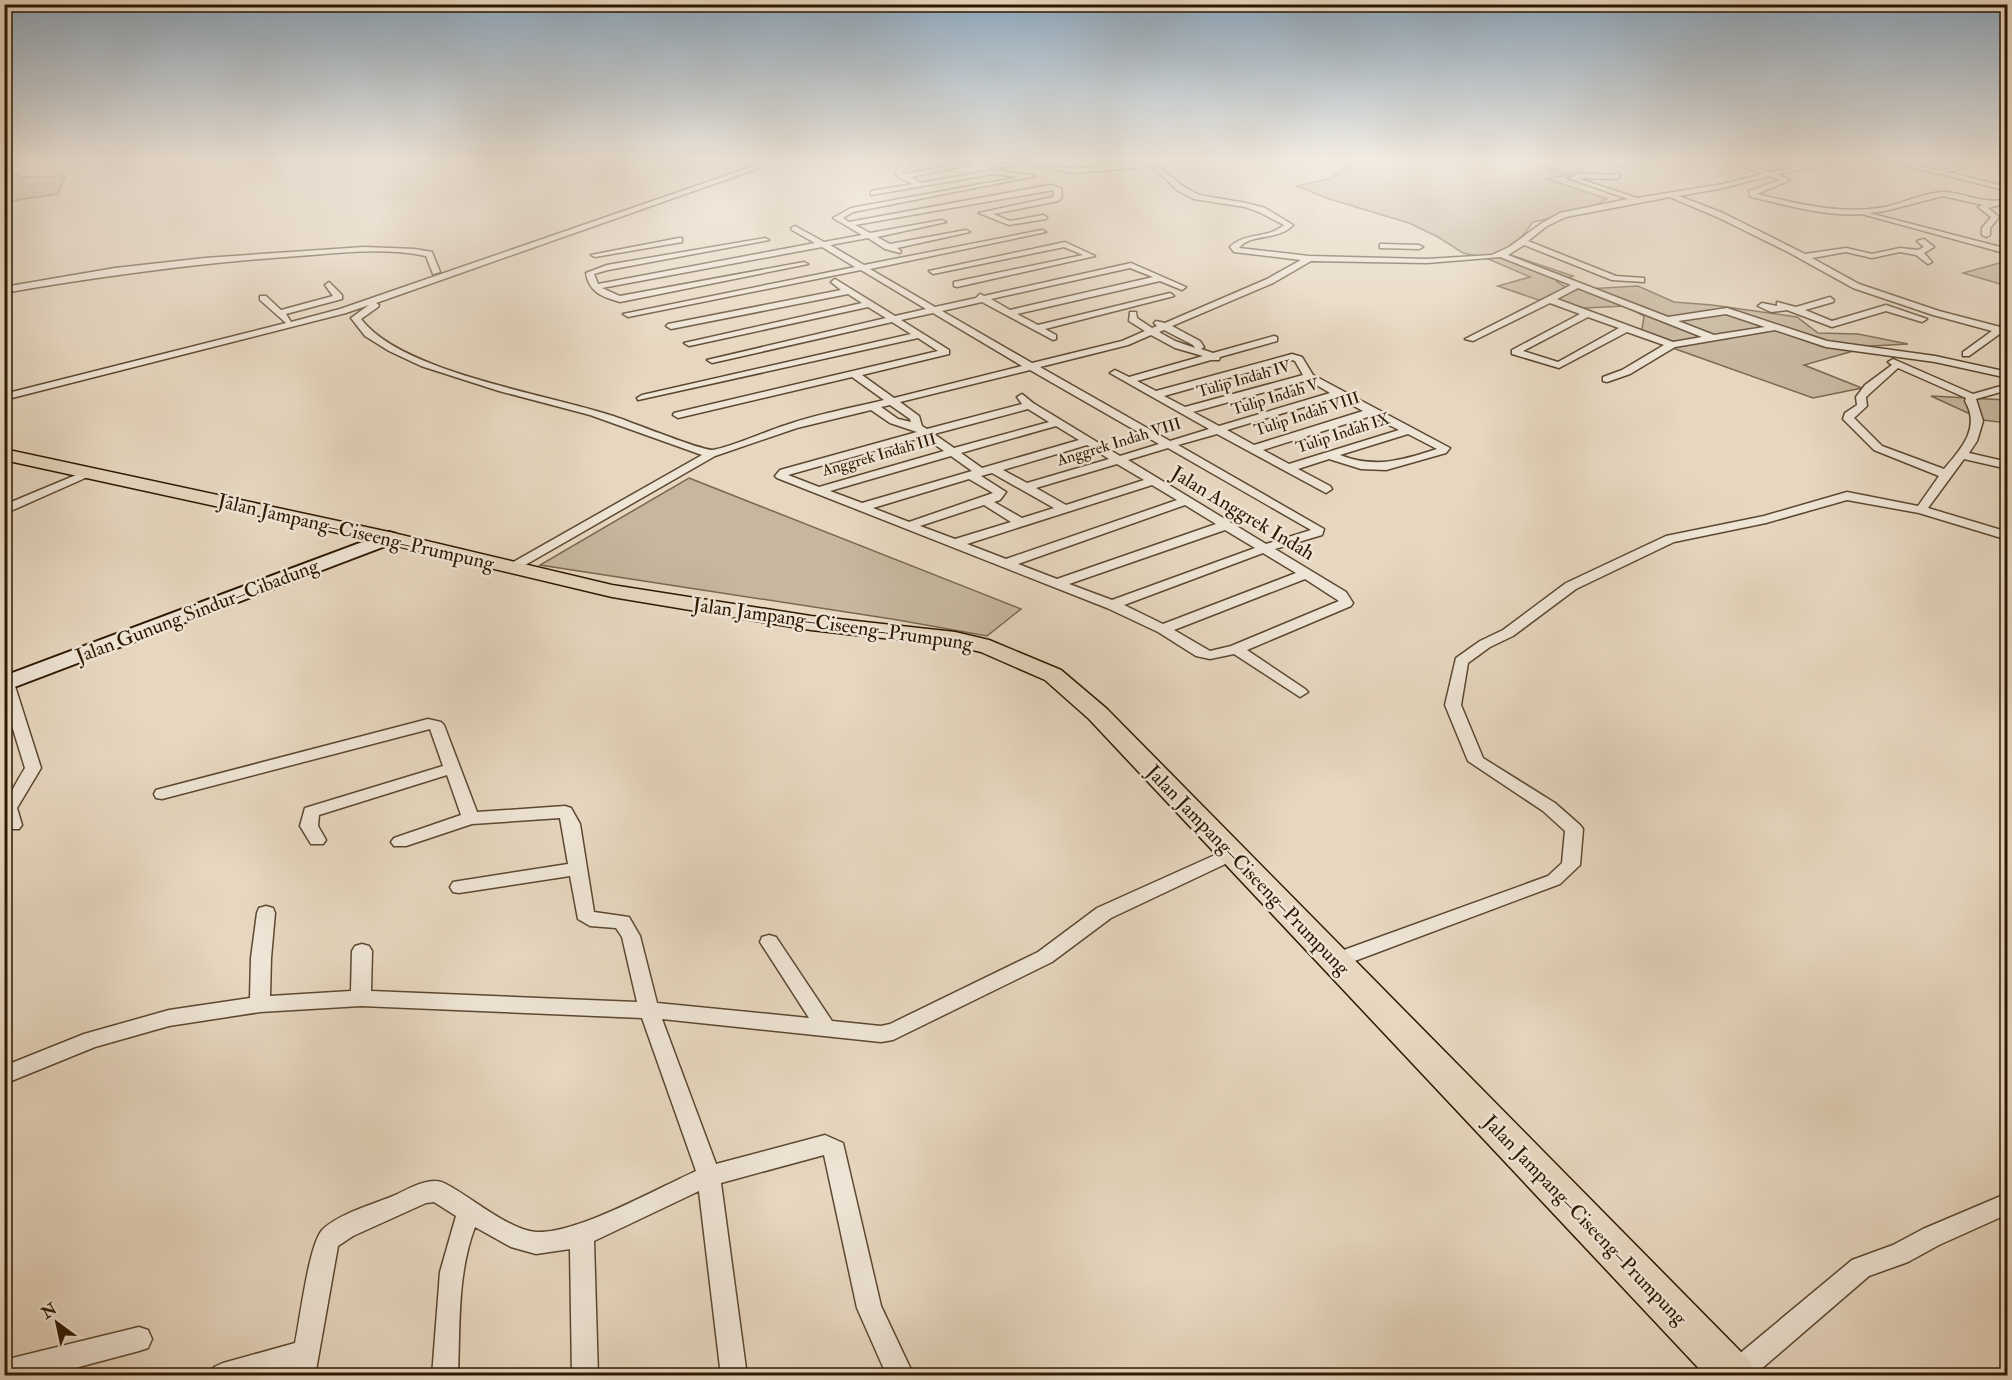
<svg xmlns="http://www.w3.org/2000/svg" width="2012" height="1380" viewBox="0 0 2012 1380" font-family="'IM FELL Double Pica',serif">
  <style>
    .green { fill: #c7b79f; stroke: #7a6850; stroke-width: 1.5 }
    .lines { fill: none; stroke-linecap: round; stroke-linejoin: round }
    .street-casing { stroke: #5c4830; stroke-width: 3 }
    .secondary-casing { stroke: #2d1800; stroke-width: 4 }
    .primary-casing { stroke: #2d1800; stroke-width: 3 }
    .street { fill: #efe5d6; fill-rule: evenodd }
    .secondary { fill: #efe5d6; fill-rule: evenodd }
    .primary { fill: #e7d7c0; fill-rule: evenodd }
    .labels { text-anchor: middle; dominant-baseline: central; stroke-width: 5; stroke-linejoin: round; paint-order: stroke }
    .far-street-label { font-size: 16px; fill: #2d1800; stroke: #efe5d6 }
    .street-label { font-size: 20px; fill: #2d1800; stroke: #efe5d6 }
  </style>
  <rect width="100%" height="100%" fill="#e7d7c0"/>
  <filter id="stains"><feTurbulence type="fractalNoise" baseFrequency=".00333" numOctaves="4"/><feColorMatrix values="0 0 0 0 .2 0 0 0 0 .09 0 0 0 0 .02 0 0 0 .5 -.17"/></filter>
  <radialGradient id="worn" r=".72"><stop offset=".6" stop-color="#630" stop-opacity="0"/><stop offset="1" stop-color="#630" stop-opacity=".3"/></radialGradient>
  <path class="green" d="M 1340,161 L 1526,161 L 1570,174 L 1547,179 L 1607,199 L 1582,212 L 1533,222 L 1516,245 L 1502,252 L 1573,276 L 1557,282 L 1570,290 L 1638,286 L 1674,302 L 1712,305 L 1797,317 L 1818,333 L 1858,334 L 1908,344 L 1871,346 L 1804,365 L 1862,388 L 1813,398 L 1622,330 L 1642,329 L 1644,316 L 1626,306 L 1565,309 L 1498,286 L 1530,277 L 1486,258 L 1463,253 L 1438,237 L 1409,223 L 1326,198 L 1297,186 L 1329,179 L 1347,167 Z
    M 18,174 L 19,177 L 65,176 L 58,194 L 5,202 L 5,176 Z
    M 2007,261 L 2007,286 L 1963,273 Z
    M 1931,396 L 2007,400 L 2007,423 L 1983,420 Z
    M 689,478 L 1021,609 L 987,636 L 898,620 L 540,565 Z"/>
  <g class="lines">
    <g class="street-casing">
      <path id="street" d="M 768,161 L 779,161 L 376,303 L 379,305 L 378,307 L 361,319 C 402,373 548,394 613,416 C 629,421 702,451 713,450 C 732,447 766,431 786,425 C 818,414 851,408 884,400 L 852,377 L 678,418 L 673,415 L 674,413 L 938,351 L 918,338 L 638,400 L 637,398 L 642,395 L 911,334 L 892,322 L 712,363 L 707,360 L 886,318 L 868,307 L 689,346 L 684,343 L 862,303 L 848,294 L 671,329 L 666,326 L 668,324 L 841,290 L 831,282 L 835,279 L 895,316 L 926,309 L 861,270 L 628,317 L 623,314 L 855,267 L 822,247 L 602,288 L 620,296 L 804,262 L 808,264 L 620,302 C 602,297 589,292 586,273 L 607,265 L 765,238 L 769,240 L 608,270 L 594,274 L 598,284 L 815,243 L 792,230 L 791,228 L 795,226 L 824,242 L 862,235 L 833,218 L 851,208 L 1019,177 L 993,174 L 871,195 L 871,191 L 913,184 L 900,178 L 895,173 L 905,163 L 926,161 L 909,166 L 902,173 L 905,174 L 965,163 L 968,165 L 911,177 L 921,183 L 993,170 L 1036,176 L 853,212 L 843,218 L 849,222 L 1050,185 L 1061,188 L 1062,197 L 1058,201 L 993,214 L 1010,221 L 1043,215 L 1047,217 L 1046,219 L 1009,225 L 979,213 L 1053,197 L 1054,190 L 855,225 L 870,233 L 942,220 L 946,222 L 877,237 L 890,244 L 966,230 L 970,232 L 897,248 L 901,251 L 900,253 L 885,249 L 868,238 L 830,245 L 864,265 L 1042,230 L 1046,232 L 870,269 L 935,307 L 976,298 L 980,294 L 984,296 L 1131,263 L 1186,287 L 1182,290 L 1160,281 L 1017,314 L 1038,325 L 1170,293 L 1174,296 L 1045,329 L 1056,335 L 1056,339 L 1053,340 L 982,302 L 942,311 L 1032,363 L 1122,341 L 1145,331 L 1129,321 L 1130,312 L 1136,312 L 1137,318 L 1152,328 L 1157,326 L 1154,323 L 1156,321 L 1165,323 L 1267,279 L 1301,260 L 1234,252 L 1230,247 C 1245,232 1268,239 1284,225 L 1259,212 L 1245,207 L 1194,199 L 1177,190 L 1153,167 L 1155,164 L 1183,186 L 1199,195 L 1246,203 L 1265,208 L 1293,225 C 1279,241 1250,233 1239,248 L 1309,256 L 1427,259 L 1492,255 L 1509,247 L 1542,223 L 1560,213 L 1628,199 L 1568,178 L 1578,173 L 1611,175 L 1618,173 L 1620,177 L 1617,179 L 1577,178 L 1637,198 L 1723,184 L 1763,174 L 1729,161 L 1740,161 L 1770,172 L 1831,161 L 1845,161 L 1777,174 L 1790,180 L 1757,194 C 1800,204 1841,215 1885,207 C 1904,203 1925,192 1944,192 C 1967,193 1983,205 2008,199 L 2008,203 L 1988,208 L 1999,217 L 1990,228 L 1990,235 L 1986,237 L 1982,235 L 1982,228 L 1991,217 L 1978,207 L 1983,205 L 1943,196 L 1885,211 L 1869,213 L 2008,249 L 2008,254 L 1862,214 C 1825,217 1787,205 1751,197 L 1749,191 L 1780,180 L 1770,176 L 1723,188 L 1679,196 L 1723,213 L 1805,254 L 1846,248 L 1872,254 L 1900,248 L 1918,250 L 1924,247 L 1917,241 L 1924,239 L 1934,247 L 1924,253 L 1932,262 L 1928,264 L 1916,255 L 1900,252 L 1872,258 L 1846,252 L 1812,258 L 1859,284 L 1939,311 L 2008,329 L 2008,335 L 2001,333 L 1969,356 L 1963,356 L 1963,352 L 1992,331 L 1933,315 L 1853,288 L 1788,252 L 1717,217 L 1670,197 L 1566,217 L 1547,226 L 1528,241 L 1616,276 L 1644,278 L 1644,282 L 1612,280 L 1524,245 L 1508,255 L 1668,317 L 1727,308 L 1827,341 L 1935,356 L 2008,372 L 2008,378 L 1935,362 L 1826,347 L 1775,330 L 1675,347 L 1630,374 L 1607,382 L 1603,381 L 1603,377 L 1622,370 L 1664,345 L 1627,332 L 1559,368 L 1512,354 L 1512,350 L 1580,314 L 1550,303 L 1473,341 L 1465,339 L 1571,285 L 1500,257 L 1427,263 L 1311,261 L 1273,283 L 1172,326 L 1200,341 L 1204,347 L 1201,349 L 1213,353 L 1274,336 L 1277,337 L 1277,341 L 1220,357 L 1219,360 L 1211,360 L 1137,381 L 1156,391 L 1292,354 L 1302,357 L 1313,375 L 1450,448 L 1446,453 L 1386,470 L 1361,469 L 1329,459 L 1298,469 L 1330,486 L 1332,489 L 1326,493 L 1217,434 L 1178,445 L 1324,529 L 1322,535 L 1275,549 L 1346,592 L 1353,603 L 1351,606 L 1247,650 L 1305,689 L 1308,692 L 1300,697 L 1234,654 L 1210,659 L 1196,656 L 1158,632 L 1107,608 L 777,478 L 775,476 L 780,470 L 917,432 L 890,423 L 871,410 L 797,428 L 715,456 L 513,572 L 506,568 L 508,565 L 702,455 L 590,415 L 499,391 L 421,366 L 389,351 L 365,336 L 351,318 L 369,305 L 346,313 L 4,400 L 4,394 L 286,323 L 260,300 L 260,296 L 266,296 L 281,310 L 333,296 L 325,285 L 329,282 L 342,295 L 342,299 L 286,314 L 291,322 L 340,309 ZM 1130,268 L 1153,277 L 1010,310 L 991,299 ZM 1578,288 L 1702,337 L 1673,342 L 1557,299 ZM 933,313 L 1022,366 L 894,398 L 862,375 L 949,354 L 949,350 L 901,320 ZM 1726,314 L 1765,327 L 1714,335 L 1678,321 ZM 1588,317 L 1619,328 L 1558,362 L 1523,351 ZM 1164,330 L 1193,345 L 1195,348 L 1175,341 L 1159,332 ZM 1151,335 L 1175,348 L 1203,356 L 1129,377 L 1115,370 L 1110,373 L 1209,429 L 1170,441 L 1040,367 L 1128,345 ZM 1292,360 L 1295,361 L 1303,375 L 1185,407 L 1164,396 ZM 1030,370 L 1159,444 L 1120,456 L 1033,403 L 1022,394 L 1017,397 L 1022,404 L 927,429 L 922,426 L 919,416 L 900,402 ZM 1308,380 L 1330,393 L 1219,426 L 1193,412 ZM 1337,397 L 1363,411 L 1254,445 L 1227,430 ZM 890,405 L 910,419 L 911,422 L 898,419 L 881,407 ZM 1028,409 L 1049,422 L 954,448 L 934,434 ZM 1371,416 L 1399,430 L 1289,464 L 1263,450 ZM 1056,426 L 1079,440 L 982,468 L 961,453 ZM 1408,434 L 1437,449 C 1403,460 1375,469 1340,455 ZM 924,437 L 944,451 L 819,487 L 788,475 ZM 1087,445 L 1109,459 L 1027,483 L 1003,470 ZM 1168,448 L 1311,530 L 1266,544 L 1128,460 ZM 951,456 L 972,471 L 862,503 L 830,491 ZM 1117,464 L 1144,480 L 1066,505 L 1036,488 ZM 992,473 L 1054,508 L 1022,518 L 994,502 L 1000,500 L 1006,492 L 981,476 ZM 969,479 L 993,493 L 909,522 L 873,508 ZM 1152,485 L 1177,500 L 1006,559 L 967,544 ZM 984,505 L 1011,522 L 955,539 L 920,526 ZM 1185,505 L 1216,524 L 1057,579 L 1018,564 ZM 1225,530 L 1255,548 L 1112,600 L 1069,584 ZM 1263,553 L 1296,573 L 1163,624 L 1124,605 ZM 1305,579 L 1339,601 L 1231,646 L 1210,651 L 1174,630 Z
        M 983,161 L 1003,164 L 1022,161 L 1003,168 Z
        M 1154,161 L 1144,167 L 1075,173 L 1046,168 L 1049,166 L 1075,169 Z
        M 1600,161 L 1647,161 L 1618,166 Z
        M 1888,161 L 1901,161 L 1940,171 L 1962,165 L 1952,161 L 1963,161 L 1974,166 L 1947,172 L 2008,187 L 2008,191 Z
        M 679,238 L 682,238 L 682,242 L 595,257 L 591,255 Z
        M 1065,242 L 1095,256 L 957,287 L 954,286 L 954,282 L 1083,255 L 1064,247 L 933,274 L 929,271 Z
        M 1383,244 L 1419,245 L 1423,247 L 1419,249 L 1380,248 L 1380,244 Z
        M 364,247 L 415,249 L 432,252 L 440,272 L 433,274 L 426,256 C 384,247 340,253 298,256 C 199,263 102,276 4,293 L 4,287 L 115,268 L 205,258 Z
        M 1830,297 L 1834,300 L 1833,302 L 1805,310 L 1832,321 L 1886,305 L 1927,319 L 1922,322 L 1886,311 L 1832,327 L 1787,310 L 1771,312 L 1758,306 L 1762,303 L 1777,306 L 1777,302 L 1796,307 Z
        M 1893,359 L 1973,394 L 2008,384 L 2008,390 L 1976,399 L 1983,421 L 1977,441 L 1969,453 L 2008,462 L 2008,469 L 1964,459 L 1928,508 L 2008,532 L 2008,540 L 1919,513 L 1847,500 L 1766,523 L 1674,542 L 1576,589 L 1513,636 L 1490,647 L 1468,663 L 1461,705 L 1483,758 L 1555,803 L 1580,825 L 1583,829 L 1580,865 L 1560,884 L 1344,965 L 1337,967 L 1330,965 L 1327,960 L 1330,955 L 1548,876 L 1562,863 L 1565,831 L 1543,811 L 1468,761 L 1445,705 L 1456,658 L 1480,641 L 1503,630 L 1566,583 L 1666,536 L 1764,516 L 1847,492 L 1918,506 L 1939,476 L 1874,450 L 1843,419 L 1845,413 L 1857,405 L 1856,397 L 1865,385 L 1892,365 L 1888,362 ZM 1898,368 L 1966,398 L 1965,401 C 1981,428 1961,449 1944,469 L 1882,446 L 1854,418 L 1867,406 L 1866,397 Z
        M 88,470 L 92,471 L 92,475 L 4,514 L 4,505 Z
        M 4,679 L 12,680 L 14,683 L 41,768 L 17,808 L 22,825 L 19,829 L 7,829 C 0,808 14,786 25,768 L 4,700 Z
        M 428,719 L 441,722 L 444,725 L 477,812 L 565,806 L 571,808 L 580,824 L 594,912 L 629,917 L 640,936 L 657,1003 L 809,1018 L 760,942 L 762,937 L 769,935 L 776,937 L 832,1021 L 881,1026 L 890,1024 L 1038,952 L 1097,908 L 1226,850 L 1238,850 L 1241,854 L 1238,858 L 1111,918 L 1052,962 L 893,1040 L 881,1042 L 662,1019 L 716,1164 L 825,1135 L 843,1143 L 881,1306 L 914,1376 L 887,1376 L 857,1308 L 824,1155 L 721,1183 L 747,1376 L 721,1376 L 699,1191 L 594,1241 L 598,1376 L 572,1376 L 570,1249 L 536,1254 L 511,1247 L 475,1227 C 457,1274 460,1327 458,1376 L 432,1376 L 440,1272 L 456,1216 L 434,1202 L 426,1203 L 353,1236 L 338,1246 L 315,1376 L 289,1376 L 290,1370 L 270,1376 L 210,1376 L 214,1367 L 223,1363 L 295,1343 C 300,1320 309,1242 323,1229 C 341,1213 371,1205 393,1196 C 407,1190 428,1176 444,1183 C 469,1195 508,1230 536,1232 C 577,1234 656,1189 696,1171 L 642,1018 L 361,1006 L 260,1012 L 169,1026 L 95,1047 L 4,1084 L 4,1066 L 84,1034 L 169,1010 L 250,998 L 251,958 L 257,913 L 259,908 L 266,906 L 273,908 L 275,913 L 271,958 L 270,996 L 351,991 L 352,951 L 355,946 L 362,944 L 369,946 L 372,951 L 371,991 L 637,1002 L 622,937 L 616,928 L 590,926 L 578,919 L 570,876 L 459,893 L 453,892 L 450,887 L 453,882 L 459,881 L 568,864 L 560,818 L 472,824 L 406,846 L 394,846 L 391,842 L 394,838 L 461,815 L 447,775 L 319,815 L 318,826 L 326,840 L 323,844 L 311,844 L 300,826 L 305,808 L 443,766 L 430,729 L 162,799 L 156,798 L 154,794 L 156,790 Z
        M 2008,1193 L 2008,1214 L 1939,1245 L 1908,1262 L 1869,1276 L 1753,1376 L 1724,1376 L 1727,1364 L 1852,1260 L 1893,1245 L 1923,1229 Z
        M 139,1327 L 148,1330 L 152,1339 L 148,1348 L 139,1351 L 45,1376 L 4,1376 L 4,1360 Z"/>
    </g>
    <g class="secondary-casing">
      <path id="secondary" d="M 389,532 L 396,534 L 398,538 L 396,542 L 4,691 L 4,676 Z"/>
    </g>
    <g class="primary-casing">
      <path id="primary" d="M 4,449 L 389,532 L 612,585 L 811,616 L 955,632 L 989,640 L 1061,670 L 1107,709 L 1750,1361 L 1755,1376 L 1706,1376 L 1089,719 L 1045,680 L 981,652 L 955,646 L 811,630 L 612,597 L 389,544 L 4,460 Z"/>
    </g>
    <use href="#street" class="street"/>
    <use href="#secondary" class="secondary"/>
    <use href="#primary" class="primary"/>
  </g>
  <linearGradient id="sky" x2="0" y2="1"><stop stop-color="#8ea8be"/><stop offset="0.45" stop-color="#f4ede3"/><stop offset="1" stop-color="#f4ede3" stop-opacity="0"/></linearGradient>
  <rect width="2012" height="355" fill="url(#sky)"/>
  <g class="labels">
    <g class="far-street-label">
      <text transform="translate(1244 379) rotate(-16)">Tulip Indah IV</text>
      <text transform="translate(1275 397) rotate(-17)">Tulip Indah V</text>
      <text transform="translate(1307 414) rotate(-18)">Tulip Indah VIII</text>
      <text transform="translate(1343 433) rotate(-18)">Tulip Indah IX</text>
      <text transform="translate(1119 442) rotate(-17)">Anggrek Indah VIII</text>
      <text transform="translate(879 455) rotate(-16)">Anggrek Indah III</text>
    </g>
    <g class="street-label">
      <text transform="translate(1243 513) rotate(31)">Jalan Anggrek Indah</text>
      <text transform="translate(356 532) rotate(13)">Jalan Jampang–Ciseeng–Prumpung</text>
      <text transform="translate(197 611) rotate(-21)">Jalan Gunung Sindur–Cibadung</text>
      <text transform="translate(833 624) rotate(8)">Jalan Jampang–Ciseeng–Prumpung</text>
      <text transform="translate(1248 870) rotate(46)">Jalan Jampang–Ciseeng–Prumpung</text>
      <text transform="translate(1585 1220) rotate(46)">Jalan Jampang–Ciseeng–Prumpung</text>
    </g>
  </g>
  <rect width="2012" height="1380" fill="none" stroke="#e7d7c0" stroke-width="24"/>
  <rect x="6" y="6" width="2000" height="1368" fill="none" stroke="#2d1800" stroke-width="3"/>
  <rect x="12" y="12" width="1988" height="1356" fill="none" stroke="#2d1800" stroke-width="1.5"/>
  <g transform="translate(57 1323) rotate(327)" stroke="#efe5d6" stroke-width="4.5" paint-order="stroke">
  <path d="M0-4.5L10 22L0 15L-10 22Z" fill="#2d1800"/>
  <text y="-9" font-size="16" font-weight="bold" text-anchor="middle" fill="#2d1800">N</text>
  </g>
  <rect width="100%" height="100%" filter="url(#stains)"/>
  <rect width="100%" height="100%" fill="url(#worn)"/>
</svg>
